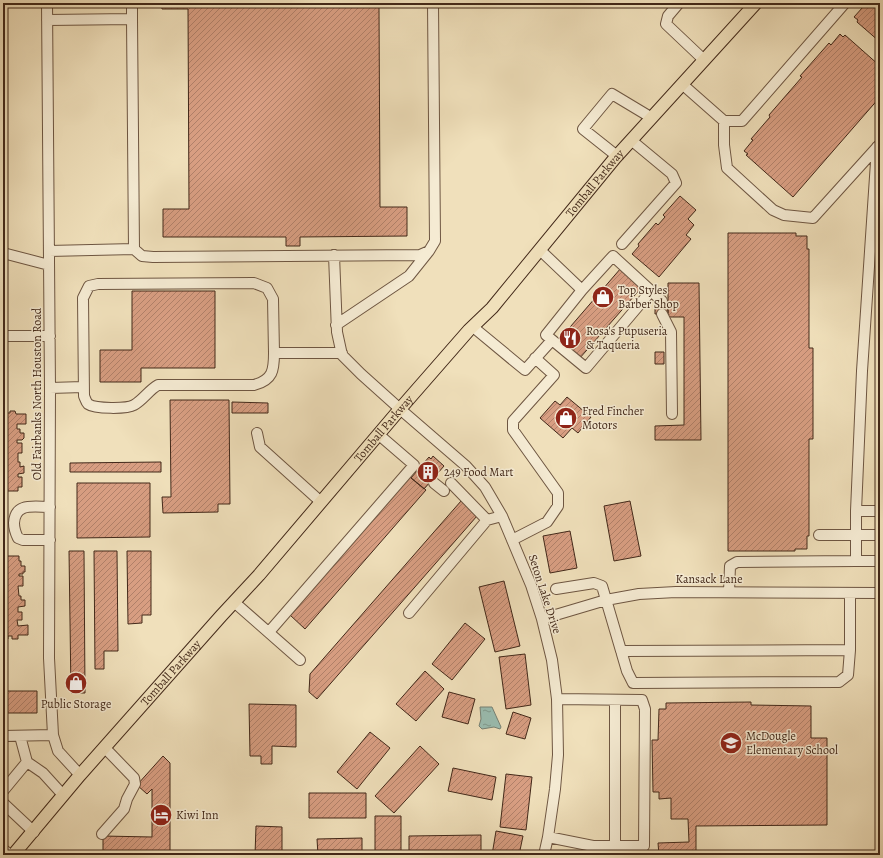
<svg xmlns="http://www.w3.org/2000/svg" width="883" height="858" viewBox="0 0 883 858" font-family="Alegreya,serif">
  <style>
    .water { fill: url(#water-ripples); stroke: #778174 }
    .building { fill: url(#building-hatch); stroke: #422819 }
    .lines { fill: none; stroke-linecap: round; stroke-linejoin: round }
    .minor-tunnel { stroke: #cdbb9b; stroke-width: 10; stroke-dasharray: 10 5; stroke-linecap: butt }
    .minor-casing { stroke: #6e5642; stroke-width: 12 }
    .major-casing { stroke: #422819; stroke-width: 14 }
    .minor { stroke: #f5ebd3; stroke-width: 10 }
    .major { stroke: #f0e0bb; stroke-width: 12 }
    .labels { text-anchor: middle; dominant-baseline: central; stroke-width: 3; stroke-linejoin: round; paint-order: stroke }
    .street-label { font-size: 12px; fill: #422819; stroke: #f5ebd3 }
    .poi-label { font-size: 12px; fill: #422819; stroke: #f5ebd3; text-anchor: start }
  </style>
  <defs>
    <pattern id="water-ripples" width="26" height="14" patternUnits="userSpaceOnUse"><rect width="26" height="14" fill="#9abdb1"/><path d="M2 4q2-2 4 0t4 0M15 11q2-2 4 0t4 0" fill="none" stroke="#7f9a8f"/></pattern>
    <pattern id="building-hatch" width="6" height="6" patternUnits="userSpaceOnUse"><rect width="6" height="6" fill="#d89e82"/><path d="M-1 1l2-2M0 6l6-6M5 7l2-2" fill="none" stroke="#b1816a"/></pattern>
  </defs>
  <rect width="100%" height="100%" fill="#f0e0bb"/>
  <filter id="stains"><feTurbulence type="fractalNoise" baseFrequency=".005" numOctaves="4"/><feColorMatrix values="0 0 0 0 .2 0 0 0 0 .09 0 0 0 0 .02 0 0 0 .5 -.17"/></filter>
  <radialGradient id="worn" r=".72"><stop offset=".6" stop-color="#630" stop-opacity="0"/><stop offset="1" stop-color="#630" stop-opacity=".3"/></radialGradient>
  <path class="water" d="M 480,707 L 492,707 L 501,727 L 500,729 L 494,727 L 482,729 L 479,726 L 481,719 Z"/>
  <path class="building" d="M 161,3 L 406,3 L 406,7 L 379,7 L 380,207 L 407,207 L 407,236 L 300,237 L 300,246 L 286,246 L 286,237 L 163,237 L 163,209 L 189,209 L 188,9 L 162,9 Z
    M 863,3 L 880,3 L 880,42 L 857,22 L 858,20 L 854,17 L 863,7 L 861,5 Z
    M 840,34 L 843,37 L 845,35 L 880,66 L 880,97 L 793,197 L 746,155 L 748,154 L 744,151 L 753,140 L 751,139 L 770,117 L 769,115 L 802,77 L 800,76 L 829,43 L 831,45 Z
    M 680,196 L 696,210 L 688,219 L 694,225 L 686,235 L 691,239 L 659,277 L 632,254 L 639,246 L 638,244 L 656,223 L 658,225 L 665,217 L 663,215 Z
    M 728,233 L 796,233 L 796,236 L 807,236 L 807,249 L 809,249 L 809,348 L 813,348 L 813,439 L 809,439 L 809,536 L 807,536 L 807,549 L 795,549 L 795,551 L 728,551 Z
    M 621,268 L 642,287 L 579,359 L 558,341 Z
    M 668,283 L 699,283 L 701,440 L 655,440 L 655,426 L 684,425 L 684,317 L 668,317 Z
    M 132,291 L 215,291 L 215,368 L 141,368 L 141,382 L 100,382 L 100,350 L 132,350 Z
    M 655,301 L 668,301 L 668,313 L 655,314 Z
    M 655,352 L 664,352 L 664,364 L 655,364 Z
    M 567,397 L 591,417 L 578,433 L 572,428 L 563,438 L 540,418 L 555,401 L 560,405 Z
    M 170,400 L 229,400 L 230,504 L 218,504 L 218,512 L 163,513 L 162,497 L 171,497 Z
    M 232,402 L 268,403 L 268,413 L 232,413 Z
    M 3,411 L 6,411 L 6,413 L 10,413 L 10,411 L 15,411 L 16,414 L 26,414 L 26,424 L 17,424 L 17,429 L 20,429 L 20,433 L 24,433 L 24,438 L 22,440 L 17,440 L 17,443 L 22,443 L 22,453 L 18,453 L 18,462 L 20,462 L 20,467 L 24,466 L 24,473 L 18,474 L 18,477 L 22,477 L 22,487 L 18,487 L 18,491 L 3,491 Z
    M 433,456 L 444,466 L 424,489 L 411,478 L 429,457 L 431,459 Z
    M 161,462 L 161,472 L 70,472 L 70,463 Z
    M 410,477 L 426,490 L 305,629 L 290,615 Z
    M 77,483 L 150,483 L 150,537 L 77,538 Z
    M 461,501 L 477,516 L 317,699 L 309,692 L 310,674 Z
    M 630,501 L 641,556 L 614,561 L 604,506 Z
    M 570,531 L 577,568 L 550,573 L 543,536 Z
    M 69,551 L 84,551 L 85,693 L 71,693 Z
    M 94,551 L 117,551 L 118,651 L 104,651 L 104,669 L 95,669 Z
    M 127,551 L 151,551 L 151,615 L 142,615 L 142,623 L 128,624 Z
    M 3,556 L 19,556 L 19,561 L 21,561 L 21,566 L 25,566 L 25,572 L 23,572 L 23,574 L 19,574 L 19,576 L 23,576 L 23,586 L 18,586 L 19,596 L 21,596 L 21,600 L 25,600 L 25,606 L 18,607 L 18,612 L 22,612 L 22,620 L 17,620 L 18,626 L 28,625 L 28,635 L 18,635 L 18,639 L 12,639 L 12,636 L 8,636 L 8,639 L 3,639 Z
    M 504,581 L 520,646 L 495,652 L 479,587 Z
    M 465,623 L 485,639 L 452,680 L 432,664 Z
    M 525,654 L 531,705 L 506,709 L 499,657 Z
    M 425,671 L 444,689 L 416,721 L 396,704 Z
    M 3,691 L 37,691 L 37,713 L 3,713 Z
    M 449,692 L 475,699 L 468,724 L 442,717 Z
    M 751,702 L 751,705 L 811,706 L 811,738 L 827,738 L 827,825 L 696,826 L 696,855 L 659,855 L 658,843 L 689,842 L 688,819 L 671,819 L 671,798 L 659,799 L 659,792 L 653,792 L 652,740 L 658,740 L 659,709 L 666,709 L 666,703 Z
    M 249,704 L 296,705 L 296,747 L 272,746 L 272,764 L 261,764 L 261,756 L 250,756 Z
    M 513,712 L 531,718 L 525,739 L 506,734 Z
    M 370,732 L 390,748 L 357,789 L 337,772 Z
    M 420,746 L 439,764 L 394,813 L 375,796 Z
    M 163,756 L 170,763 L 170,855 L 103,854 L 103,836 L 152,837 L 152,789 L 147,794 L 137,785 Z
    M 453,768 L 496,777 L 492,800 L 448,791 Z
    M 506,774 L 532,777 L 526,830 L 500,827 Z
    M 309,793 L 366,793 L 366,818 L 309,818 Z
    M 375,816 L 401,816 L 401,855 L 375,855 Z
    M 256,826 L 282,827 L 282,855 L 255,855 Z
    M 496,831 L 523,836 L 519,855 L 492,855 Z
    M 481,835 L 481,855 L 409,855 L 409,836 Z
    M 362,838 L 362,855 L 318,855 L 317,839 Z"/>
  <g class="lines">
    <path class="minor-tunnel" d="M 420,471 L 434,483"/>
    <g class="minor-casing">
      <path id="minor" d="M 47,3 L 50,388 L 49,658 L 53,735 L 58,751 L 80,775
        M 679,3 L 668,16 L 666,24 L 704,60
        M 132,19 L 132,3
        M 47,20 L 132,19 L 134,249 L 49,251
        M 682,84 L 724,121 L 724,145 L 727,168 L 773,210 L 784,215 L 813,218 L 879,145
        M 724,121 L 742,121 L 845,3
        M 880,146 L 877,147 L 862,371 L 856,511 L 880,511
        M 617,156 L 583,129 L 612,94 L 652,118
        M 622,244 L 676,183 L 672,174 L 631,140
        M 134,249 L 142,256 L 153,257 L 420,255 L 429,251 L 435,241 L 433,3
        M 540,250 L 582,290
        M 3,253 L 49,265
        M 334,255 L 337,332 L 342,355 L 361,374 L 400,409 L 466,466 L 485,487 L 502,516 L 531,585 L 542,619 L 552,660 L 557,699 L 558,755 L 555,789 L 548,837 L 544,855
        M 651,291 L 586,368 L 546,335 L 582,290 L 613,256 L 662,301
        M 662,314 L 671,332 L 672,414
        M 336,325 L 409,276 L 429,251
        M 473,327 L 525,370 L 552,340
        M 3,336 L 50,336
        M 274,353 C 274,370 273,380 254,385 L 158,385 C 149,390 143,400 134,405 C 127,409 95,409 88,404 C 86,402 85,398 84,396 L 83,298 L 89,286 L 98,284 L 254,283 L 267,288 L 273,299 L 274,353 L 342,353
        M 50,388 L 83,387
        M 257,433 L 260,447 L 321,502
        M 434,483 L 444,491
        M 451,483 L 487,520 L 502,516
        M 819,535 L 880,535
        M 50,540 L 23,540 L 18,538 C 15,532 14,529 14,523 C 15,502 34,507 50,507
        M 512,540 L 547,522 L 558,506 L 558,493 L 513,430 L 513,421 L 554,375 L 535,358
        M 856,561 L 880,561
        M 556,589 L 594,583 L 602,586 L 627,671 L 633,683 L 839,682 L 848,675 L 850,650 L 850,593
        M 729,592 L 730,566 L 737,562 L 856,561 L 856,511
        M 234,602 L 300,660
        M 409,613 L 487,520
        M 542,619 L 606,600 L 639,594 L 676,592 L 880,593
        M 269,632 L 414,465 L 378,434
        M 621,651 L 850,650
        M 3,736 L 53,735
        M 27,762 L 43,773 L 63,795
        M 3,791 L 27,762 L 20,736
        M 3,803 L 34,832
        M 102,834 L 124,809 L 127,799 L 135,784 L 134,778 L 105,748
        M 548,837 L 593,846 L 644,846 L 645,709 L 642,700 L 557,699
        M 615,846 L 615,700
        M 3,849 L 10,855"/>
    </g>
    <g class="major-casing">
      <g id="major">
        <path id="s1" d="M 13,855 L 80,775 L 221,616 L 259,575 L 400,409 L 469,330 L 492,308 L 615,158 L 756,3"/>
      </g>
    </g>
    <use href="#minor" class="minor"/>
    <use href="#major" class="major"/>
  </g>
  <defs>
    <g id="shop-disc" transform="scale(1.15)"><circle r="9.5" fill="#8f2418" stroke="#f5ebd3"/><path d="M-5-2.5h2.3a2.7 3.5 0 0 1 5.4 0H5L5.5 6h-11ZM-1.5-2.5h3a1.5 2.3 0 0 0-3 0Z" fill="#fff"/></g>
    <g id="restaurant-disc" transform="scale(1.15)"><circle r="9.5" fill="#8f2418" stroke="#f5ebd3"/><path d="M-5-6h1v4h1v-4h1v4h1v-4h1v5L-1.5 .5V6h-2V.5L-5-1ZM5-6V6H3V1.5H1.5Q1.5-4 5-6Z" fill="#fff"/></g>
    <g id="building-disc" transform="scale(1.15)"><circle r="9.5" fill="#8f2418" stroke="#f5ebd3"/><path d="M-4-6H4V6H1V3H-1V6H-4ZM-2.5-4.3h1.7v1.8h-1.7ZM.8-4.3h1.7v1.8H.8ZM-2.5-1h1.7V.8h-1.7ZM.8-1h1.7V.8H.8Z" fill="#fff"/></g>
    <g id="school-disc" transform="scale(1.15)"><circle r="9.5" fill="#8f2418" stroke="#f5ebd3"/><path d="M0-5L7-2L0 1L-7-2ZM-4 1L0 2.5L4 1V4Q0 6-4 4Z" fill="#fff"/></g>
    <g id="hotel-disc" transform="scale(1.15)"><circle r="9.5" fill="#8f2418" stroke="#f5ebd3"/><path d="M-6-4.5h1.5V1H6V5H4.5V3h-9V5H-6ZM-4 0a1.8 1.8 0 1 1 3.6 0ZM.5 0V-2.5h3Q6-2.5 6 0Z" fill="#fff"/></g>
  </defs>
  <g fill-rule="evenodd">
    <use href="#shop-disc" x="603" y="297"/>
    <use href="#restaurant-disc" x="570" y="338"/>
    <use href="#shop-disc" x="566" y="418"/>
    <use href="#building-disc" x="428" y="472"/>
    <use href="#shop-disc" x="76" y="683"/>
    <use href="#school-disc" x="731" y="743"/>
    <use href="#hotel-disc" x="161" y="815"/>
  </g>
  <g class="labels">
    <g class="street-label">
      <text stroke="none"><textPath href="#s1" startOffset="889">Tomball Parkway</textPath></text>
      <text transform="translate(37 394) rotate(-90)">Old Fairbanks North Houston Road</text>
      <text stroke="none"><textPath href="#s1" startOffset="565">Tomball Parkway</textPath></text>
      <text x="709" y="579">Kansack Lane</text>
      <text transform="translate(545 594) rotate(72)">Seton Lake Drive</text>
      <text stroke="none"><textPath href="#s1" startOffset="241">Tomball Parkway</textPath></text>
    </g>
    <g class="poi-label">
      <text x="618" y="290">Top Styles<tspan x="618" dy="14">Barber Shop</tspan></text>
      <text x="586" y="331">Rosa's Pupuseria<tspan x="586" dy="14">&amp; Taqueria</tspan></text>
      <text x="582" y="411">Fred Fincher<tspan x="582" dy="14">Motors</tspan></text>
      <text x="444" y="472">249 Food Mart</text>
      <text x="76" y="704" text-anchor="middle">Public Storage</text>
      <text x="746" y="736">McDougle<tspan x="746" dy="14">Elementary School</tspan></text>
      <text x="176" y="815">Kiwi Inn</text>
    </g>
  </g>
  <rect width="883" height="858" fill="none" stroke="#f0e0bb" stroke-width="16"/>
  <rect x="4" y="4" width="875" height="850" fill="none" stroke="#422819" stroke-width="2"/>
  <rect x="8" y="8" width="867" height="842" fill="none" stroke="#422819"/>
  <rect width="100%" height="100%" filter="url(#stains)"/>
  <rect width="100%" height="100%" fill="url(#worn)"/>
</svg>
